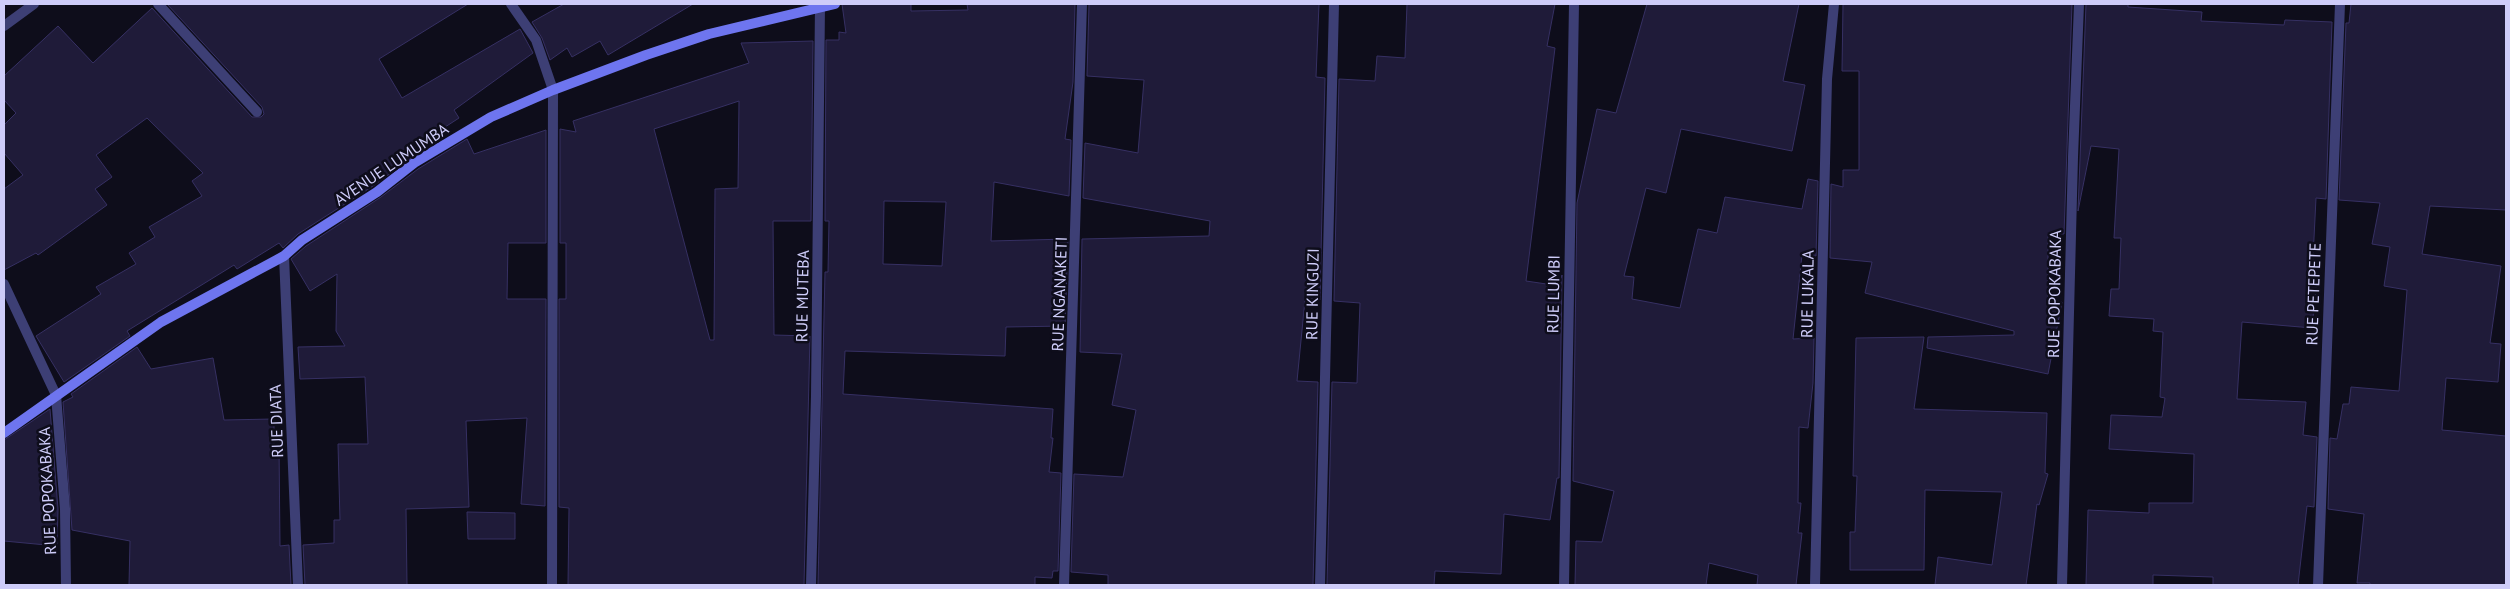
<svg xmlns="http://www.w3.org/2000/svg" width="2510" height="589" viewBox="0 0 2510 589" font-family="'PT Sans',sans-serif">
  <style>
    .building { fill: #1f1b39; stroke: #363063; fill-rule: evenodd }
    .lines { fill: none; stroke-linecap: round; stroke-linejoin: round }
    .lane { stroke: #3d3f75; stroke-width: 10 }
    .street { stroke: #3d3f75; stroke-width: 10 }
    .secondary { stroke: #6e75ef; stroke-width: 10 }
    .labels { text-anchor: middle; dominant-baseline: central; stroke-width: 5; stroke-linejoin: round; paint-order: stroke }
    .street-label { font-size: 16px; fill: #ceccf9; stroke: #0e0d1b }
  </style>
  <rect width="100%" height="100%" fill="#0e0d1b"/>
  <path class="building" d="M 167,4 L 468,4 L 379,59 L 402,98 L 520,29 L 533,53 L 454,110 L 459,118 L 399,157 L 421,151 L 373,186 L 298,234 L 283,248 L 279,243 L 237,269 L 234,265 L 127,331 L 130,336 L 64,382 L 36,336 L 101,294 L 96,287 L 136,264 L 129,253 L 155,237 L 149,227 L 202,196 L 192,181 L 203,173 L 147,118 L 96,155 L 112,177 L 95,189 L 107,205 L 38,255 L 36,253 L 4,270 L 4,189 L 23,175 L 4,153 L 4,125 L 16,113 L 4,100 L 4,76 L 58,26 L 93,63 L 152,8 L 252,117 L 261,117 L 264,114 L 262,107 Z
    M 564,4 L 693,4 L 608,55 L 600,41 L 572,57 L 567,48 L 550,60 L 542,38 L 532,22 Z
    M 842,4 L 911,4 L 911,11 L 968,10 L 967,4 L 1075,4 L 1073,82 L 1065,139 L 1071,140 L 1069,196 L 994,182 L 991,241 L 1068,239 L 1065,326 L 1006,327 L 1005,356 L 845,351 L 843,394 L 1053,409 L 1051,438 L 1053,438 L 1049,472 L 1061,473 L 1058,571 L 1053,571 L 1052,578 L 1035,577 L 1035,585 L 818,585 L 825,272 L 828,272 L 829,221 L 825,221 L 826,40 L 839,40 L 839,32 L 846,33 ZM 884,201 L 946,202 L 942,266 L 883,264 Z
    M 1089,4 L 1319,4 L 1316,77 L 1325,78 L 1320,300 L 1305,300 L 1297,381 L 1318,382 L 1313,585 L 1108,585 L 1108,575 L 1071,572 L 1074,474 L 1123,477 L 1136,410 L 1112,405 L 1122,354 L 1080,352 L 1082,239 L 1209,236 L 1210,221 L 1083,198 L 1085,143 L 1138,153 L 1144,80 L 1087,76 Z
    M 1407,4 L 1555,4 L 1547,46 L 1555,48 L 1526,281 L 1560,286 L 1562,275 L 1559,478 L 1557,478 L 1550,520 L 1504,514 L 1501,574 L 1435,571 L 1434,585 L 1327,585 L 1332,382 L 1357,383 L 1360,303 L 1334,301 L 1339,79 L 1375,81 L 1377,56 L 1405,58 Z
    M 1647,4 L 1799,4 L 1783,81 L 1805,85 L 1792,151 L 1681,129 L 1666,193 L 1646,188 L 1624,276 L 1634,277 L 1632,299 L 1680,308 L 1698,229 L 1717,233 L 1725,197 L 1802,209 L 1808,179 L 1818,181 L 1816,256 L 1802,255 L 1793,339 L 1814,338 L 1813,383 L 1808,428 L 1799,427 L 1798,503 L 1801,503 L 1798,533 L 1802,533 L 1796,585 L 1757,585 L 1758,575 L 1709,563 L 1706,585 L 1575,585 L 1576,541 L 1602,542 L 1614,491 L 1573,481 L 1577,203 L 1597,109 L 1616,113 Z
    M 1843,4 L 2072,4 L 2064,234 L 2048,233 L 2048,299 L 2062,302 L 2048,374 L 1927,348 L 1928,337 L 2014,335 L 2014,331 L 1865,293 L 1872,262 L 1830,258 L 1831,184 L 1843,187 L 1843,170 L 1859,170 L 1859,71 L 1842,71 Z
    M 2086,4 L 2128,4 L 2128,7 L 2202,12 L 2201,21 L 2284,25 L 2285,20 L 2332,22 L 2326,199 L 2316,198 L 2312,278 L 2317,278 L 2312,328 L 2242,322 L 2237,399 L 2306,402 L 2303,435 L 2317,437 L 2314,507 L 2307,506 L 2298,585 L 2213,585 L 2213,577 L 2153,575 L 2153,585 L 2086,585 L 2088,510 L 2149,513 L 2149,503 L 2193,503 L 2194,454 L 2109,449 L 2111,415 L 2162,417 L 2165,398 L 2160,397 L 2163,332 L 2153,331 L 2154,319 L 2109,316 L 2111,289 L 2119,289 L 2121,238 L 2114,238 L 2119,149 L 2091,146 L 2078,211 Z
    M 2351,4 L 2506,4 L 2506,210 L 2430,206 L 2422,254 L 2501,266 L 2490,343 L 2501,344 L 2498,382 L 2446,378 L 2442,430 L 2506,436 L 2506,585 L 2370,585 L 2370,583 L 2357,583 L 2364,514 L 2328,509 L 2330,438 L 2337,439 L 2343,404 L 2349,404 L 2351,387 L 2399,391 L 2407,290 L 2384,286 L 2390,247 L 2372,244 L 2380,203 L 2339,200 L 2346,23 L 2349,23 Z
    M 813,41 L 811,221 L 773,221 L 774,335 L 810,336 L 804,585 L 568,585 L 569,508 L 559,507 L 559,299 L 566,299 L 566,243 L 560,243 L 560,129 L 576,132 L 573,121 L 749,63 L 741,43 ZM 739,101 L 738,188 L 715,189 L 714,340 L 710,340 L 654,129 Z
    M 546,130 L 546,243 L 508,243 L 507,299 L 546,299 L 545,506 L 521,504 L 527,418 L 466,421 L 469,507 L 406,509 L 407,585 L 305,585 L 303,545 L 334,543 L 334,520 L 340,520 L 338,444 L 368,444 L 365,377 L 300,379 L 298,347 L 345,346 L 336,331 L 337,274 L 310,291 L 291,259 L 306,246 L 381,197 L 418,169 L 467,139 L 474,154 Z
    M 1924,337 L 1914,409 L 2047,413 L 2045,473 L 2048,474 L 2039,505 L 2037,504 L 2026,585 L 1935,585 L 1938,557 L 1992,565 L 2002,492 L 1925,490 L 1924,570 L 1850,570 L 1850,532 L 1855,532 L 1857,476 L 1853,476 L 1856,338 Z
    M 137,347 L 151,369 L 213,358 L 224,420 L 274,419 L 274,446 L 279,446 L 280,546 L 289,545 L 291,585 L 129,585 L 130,541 L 72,530 L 63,402 L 73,397 L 71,394 Z
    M 50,409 L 58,509 L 57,546 L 4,541 L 4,440 Z
    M 467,512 L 515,513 L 515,539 L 468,539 Z"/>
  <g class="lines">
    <path class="lane" d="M 158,4 L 257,112"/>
    <path class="street" d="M 511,4 L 536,40 L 553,90 L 552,585
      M 4,26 L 34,4
      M 284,256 L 298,585
      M 4,284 L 56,395 L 65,509 L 66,585
      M 811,585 L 816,396 L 820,4
      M 1064,585 L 1082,4
      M 1320,585 L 1334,4
      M 1564,585 L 1574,4
      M 1815,585 L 1827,79 L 1834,4
      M 2062,585 L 2073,157 L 2079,4
      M 2318,585 L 2340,4"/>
    <path class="secondary" d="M 4,433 L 161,322 L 284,256 L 302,240 L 377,192 L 414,163 L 491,117 L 553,90 L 646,55 L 709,34 L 835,4"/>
  </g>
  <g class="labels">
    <g class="street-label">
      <text transform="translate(391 164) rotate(-34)">AVENUE LUMUMBA</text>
      <text transform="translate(1059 294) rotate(-88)">RUE NGANAKETI</text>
      <text transform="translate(1312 294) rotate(-89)">RUE KINGUZI</text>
      <text transform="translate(1553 294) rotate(-89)">RUE LUMBI</text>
      <text transform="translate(1807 294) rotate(-89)">RUE LUKALA</text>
      <text transform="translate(2054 294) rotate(-89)">RUE POPOKABAKA</text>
      <text transform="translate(2313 294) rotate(-88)">RUE PETEPETE</text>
      <text transform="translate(802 296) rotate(-89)">RUE MUTEBA</text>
      <text transform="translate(276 421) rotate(-92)">RUE DIATA</text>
      <text transform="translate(47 491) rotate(-93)">RUE POPOKABAKA</text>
    </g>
  </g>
  <rect width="2510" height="589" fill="none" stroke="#ceccf9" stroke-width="10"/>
</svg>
